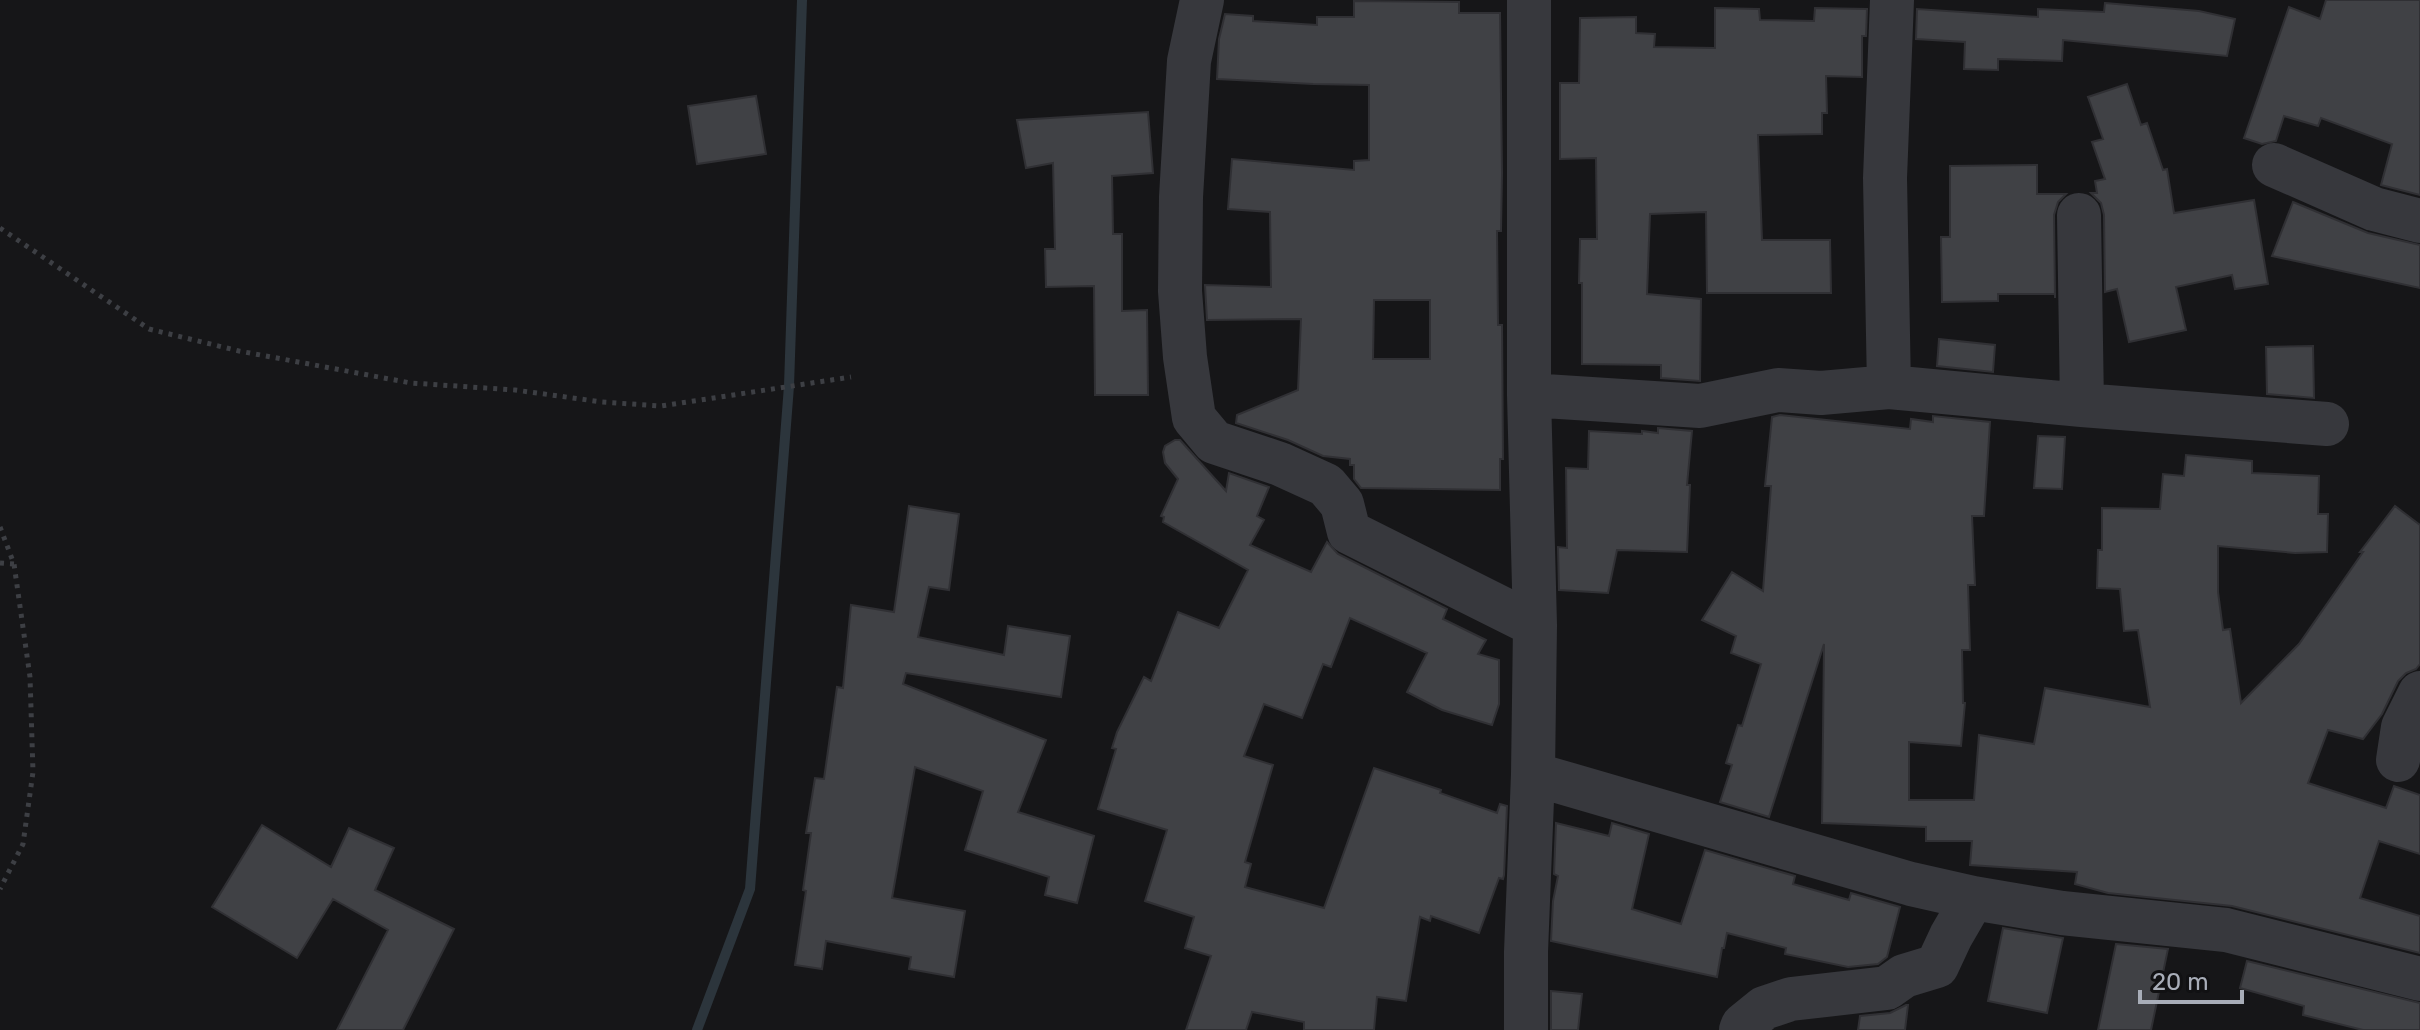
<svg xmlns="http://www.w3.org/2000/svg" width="2420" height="1030" viewBox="0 0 2420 1030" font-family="Rubik,sans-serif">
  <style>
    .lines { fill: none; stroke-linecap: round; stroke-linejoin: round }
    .stream { stroke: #2c353c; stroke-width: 10 }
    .building { fill: #404145; stroke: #303034; stroke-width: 2; fill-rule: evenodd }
    .path { stroke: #3d3f44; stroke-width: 5; stroke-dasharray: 4 6; stroke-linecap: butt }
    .minor { stroke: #37383d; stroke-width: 44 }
  </style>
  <rect width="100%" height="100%" fill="#161618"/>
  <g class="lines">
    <path class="stream" d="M 697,1030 L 750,889 L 789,386 L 802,0"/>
  </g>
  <path class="building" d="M 2326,0 L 2420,0 L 2420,195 L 2381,185 L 2392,144 L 2321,118 L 2318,126 L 2284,116 L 2276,141 L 2262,144 L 2244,138 L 2289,7 L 2320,19 Z
    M 1354,1 L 1459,2 L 1459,13 L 1500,13 L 1502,173 L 1501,231 L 1497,231 L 1498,325 L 1502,325 L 1503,459 L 1500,459 L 1500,490 L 1361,488 L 1354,479 L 1354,465 L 1350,465 L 1350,459 L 1323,456 L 1288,440 L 1236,423 L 1237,415 L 1298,390 L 1301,319 L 1207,320 L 1205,285 L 1271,287 L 1270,212 L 1228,209 L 1232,159 L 1354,170 L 1354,161 L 1369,160 L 1369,85 L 1313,84 L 1217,79 L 1219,39 L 1225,14 L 1253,16 L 1253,21 L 1317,25 L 1317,17 L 1354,17 ZM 1374,300 L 1430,300 L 1430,359 L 1373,359 Z
    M 2105,3 L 2199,11 L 2235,19 L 2227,56 L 2063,40 L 2062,61 L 1998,59 L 1998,70 L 1964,69 L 1965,42 L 1916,39 L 1917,9 L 2038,17 L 2038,9 L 2104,12 Z
    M 1715,8 L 1759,9 L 1760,20 L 1814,21 L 1815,8 L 1867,9 L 1866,36 L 1862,36 L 1862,77 L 1826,76 L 1827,113 L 1822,113 L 1822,134 L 1758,135 L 1762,240 L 1830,240 L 1831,293 L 1707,293 L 1706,212 L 1650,214 L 1647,294 L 1701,299 L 1700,381 L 1661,378 L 1661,365 L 1582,364 L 1582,283 L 1579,283 L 1580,239 L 1597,239 L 1596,158 L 1560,159 L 1560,83 L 1579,83 L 1580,18 L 1636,17 L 1636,33 L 1655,34 L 1654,47 L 1715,48 Z
    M 2127,84 L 2141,125 L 2147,123 L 2163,170 L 2167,169 L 2174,213 L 2254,200 L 2268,284 L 2235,289 L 2232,275 L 2176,287 L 2186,330 L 2129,342 L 2117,289 L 2105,292 L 2104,215 L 2101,203 L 2091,193 L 2097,193 L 2095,181 L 2105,179 L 2092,142 L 2103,139 L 2088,97 Z
    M 756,96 L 766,154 L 697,164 L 688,106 Z
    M 1148,112 L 1153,173 L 1112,176 L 1113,234 L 1122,234 L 1122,311 L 1147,310 L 1148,395 L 1095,395 L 1094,286 L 1046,287 L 1045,249 L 1055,249 L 1053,163 L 1026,168 L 1017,120 Z
    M 2037,165 L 2037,194 L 2066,194 L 2058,202 L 2054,215 L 2055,298 L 2055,294 L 1998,294 L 1998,301 L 1942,302 L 1941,237 L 1950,237 L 1950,166 Z
    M 2293,202 L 2368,233 L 2420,245 L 2420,288 L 2272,256 Z
    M 1939,339 L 1995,345 L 1993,372 L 1937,366 Z
    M 2313,346 L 2314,398 L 2267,394 L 2266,347 Z
    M 1780,415 L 1910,429 L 1911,419 L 1933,422 L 1933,416 L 1990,422 L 1984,516 L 1972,516 L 1975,585 L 1968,585 L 1970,650 L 1962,650 L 1963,703 L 1965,703 L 1961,746 L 1909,742 L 1909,800 L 1974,800 L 1979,735 L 2034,744 L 2045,688 L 2150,707 L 2138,630 L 2124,631 L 2120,589 L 2097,588 L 2098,550 L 2102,550 L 2102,508 L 2160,509 L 2163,474 L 2184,476 L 2186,455 L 2252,461 L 2252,473 L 2319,476 L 2318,514 L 2328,514 L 2327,552 L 2295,553 L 2218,546 L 2218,592 L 2223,630 L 2230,629 L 2241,703 L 2299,644 L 2363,552 L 2360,552 L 2395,506 L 2420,525 L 2420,664 L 2416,669 L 2406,673 L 2398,681 L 2382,714 L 2363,739 L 2328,730 L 2308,783 L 2386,808 L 2394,786 L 2420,795 L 2420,854 L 2379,841 L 2360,898 L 2420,916 L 2420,953 L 2232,906 L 2108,893 L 2075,884 L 2077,872 L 1970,865 L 1972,841 L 1926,841 L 1926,827 L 1822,823 L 1824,644 L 1769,817 L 1720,802 L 1732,765 L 1726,763 L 1738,725 L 1742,726 L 1761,664 L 1731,653 L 1736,636 L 1702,620 L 1732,572 L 1763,591 L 1771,486 L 1765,486 L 1772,417 Z
    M 1658,428 L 1692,431 L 1687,485 L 1690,485 L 1687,552 L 1617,550 L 1608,593 L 1559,590 L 1558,547 L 1567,548 L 1566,468 L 1588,469 L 1589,431 L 1642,434 L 1642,431 L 1658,433 Z
    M 2038,436 L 2065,437 L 2062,489 L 2034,488 Z
    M 1175,440 L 1180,440 L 1226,491 L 1229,473 L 1269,487 L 1257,516 L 1264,520 L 1250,545 L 1311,572 L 1327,542 L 1338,554 L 1447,609 L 1443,619 L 1486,640 L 1478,654 L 1499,660 L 1499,704 L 1492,725 L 1442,710 L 1407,692 L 1427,653 L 1350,618 L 1331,667 L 1323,664 L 1302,718 L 1264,704 L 1244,756 L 1273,765 L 1245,862 L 1251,864 L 1245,887 L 1324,908 L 1374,768 L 1441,790 L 1440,793 L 1497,813 L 1500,804 L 1507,806 L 1504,875 L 1503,879 L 1499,878 L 1479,933 L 1431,916 L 1430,921 L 1420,917 L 1406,1001 L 1377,997 L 1374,1030 L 1304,1030 L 1304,1022 L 1252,1012 L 1246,1030 L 1186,1030 L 1211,956 L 1185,948 L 1194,917 L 1145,901 L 1167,830 L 1098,809 L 1116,749 L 1112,748 L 1117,732 L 1144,677 L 1151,681 L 1178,612 L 1219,628 L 1248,570 L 1163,522 L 1164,517 L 1161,516 L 1178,479 L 1165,463 L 1163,452 L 1165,446 Z
    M 909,506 L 959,514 L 949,590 L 929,587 L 918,637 L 1004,655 L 1008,626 L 1070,636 L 1061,697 L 906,673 L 903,684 L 1046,740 L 1018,812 L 1094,836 L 1077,903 L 1045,895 L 1049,877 L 965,850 L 983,791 L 915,767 L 892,898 L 965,911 L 954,977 L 909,969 L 911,957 L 826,941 L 822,969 L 795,965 L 806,891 L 803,890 L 811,833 L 806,833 L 815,778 L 824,779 L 837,687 L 843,688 L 851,605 L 894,612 Z
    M 1556,823 L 1609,836 L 1612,823 L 1649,834 L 1632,909 L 1681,924 L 1705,850 L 1795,876 L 1793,884 L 1849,900 L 1851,893 L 1900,907 L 1887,957 L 1878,964 L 1848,967 L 1785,954 L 1786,948 L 1727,933 L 1724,948 L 1722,948 L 1717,977 L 1551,941 L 1553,901 L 1558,876 L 1554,874 Z
    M 262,825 L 331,867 L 349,828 L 394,848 L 375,890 L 454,929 L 403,1030 L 337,1030 L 388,930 L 333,899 L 297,958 L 212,907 Z
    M 2003,928 L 2063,938 L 2047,1013 L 1988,1001 Z
    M 2116,944 L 2168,949 L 2151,1030 L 2098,1030 Z
    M 2247,961 L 2420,1003 L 2420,1030 L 2363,1030 L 2303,1015 L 2304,1006 L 2240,988 Z
    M 1551,991 L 1582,994 L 1578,1030 L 1551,1030 Z
    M 1906,1005 L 1908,1005 L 1905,1030 L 1858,1030 L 1860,1016 L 1890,1013 Z"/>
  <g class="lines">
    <path class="path" d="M 0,228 L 149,329 L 239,351 L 411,383 L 515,390 L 602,402 L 661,406 L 851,377
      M 0,527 L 14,564 L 30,677 L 33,772 L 23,844 L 0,889
      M 0,563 L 14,564"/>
    <path class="minor" d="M 1202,0 L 1189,61 L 1181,197 L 1180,291 L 1185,357 L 1194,418 L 1214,442 L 1280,464 L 1326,485 L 1342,504 L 1349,532 L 1535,625
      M 2274,165 L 2374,209 L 2420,221
      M 2079,215 L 2082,405
      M 1889,387 L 1885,178 L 1892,0
      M 1529,395 L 1700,406 L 1778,390 L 1821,393 L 1889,387 L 2082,405 L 2327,424
      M 2398,760 L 2403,727 L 2420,693
      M 1533,774 L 1911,884 L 1973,898 L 2062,913 L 2226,930 L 2420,979
      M 1526,1030 L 1526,952 L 1533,774 L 1535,625 L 1529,395 L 1529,0
      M 1741,1030 L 1743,1025 L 1764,1008 L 1791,999 L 1887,988 L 1904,976 L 1937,966 L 1951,936 L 1973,898"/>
  </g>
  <path d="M2140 990v12h102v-12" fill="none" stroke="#a8adb8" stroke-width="4"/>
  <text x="2152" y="990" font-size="24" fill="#a8adb8" stroke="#111113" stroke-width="6" paint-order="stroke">20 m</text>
</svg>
